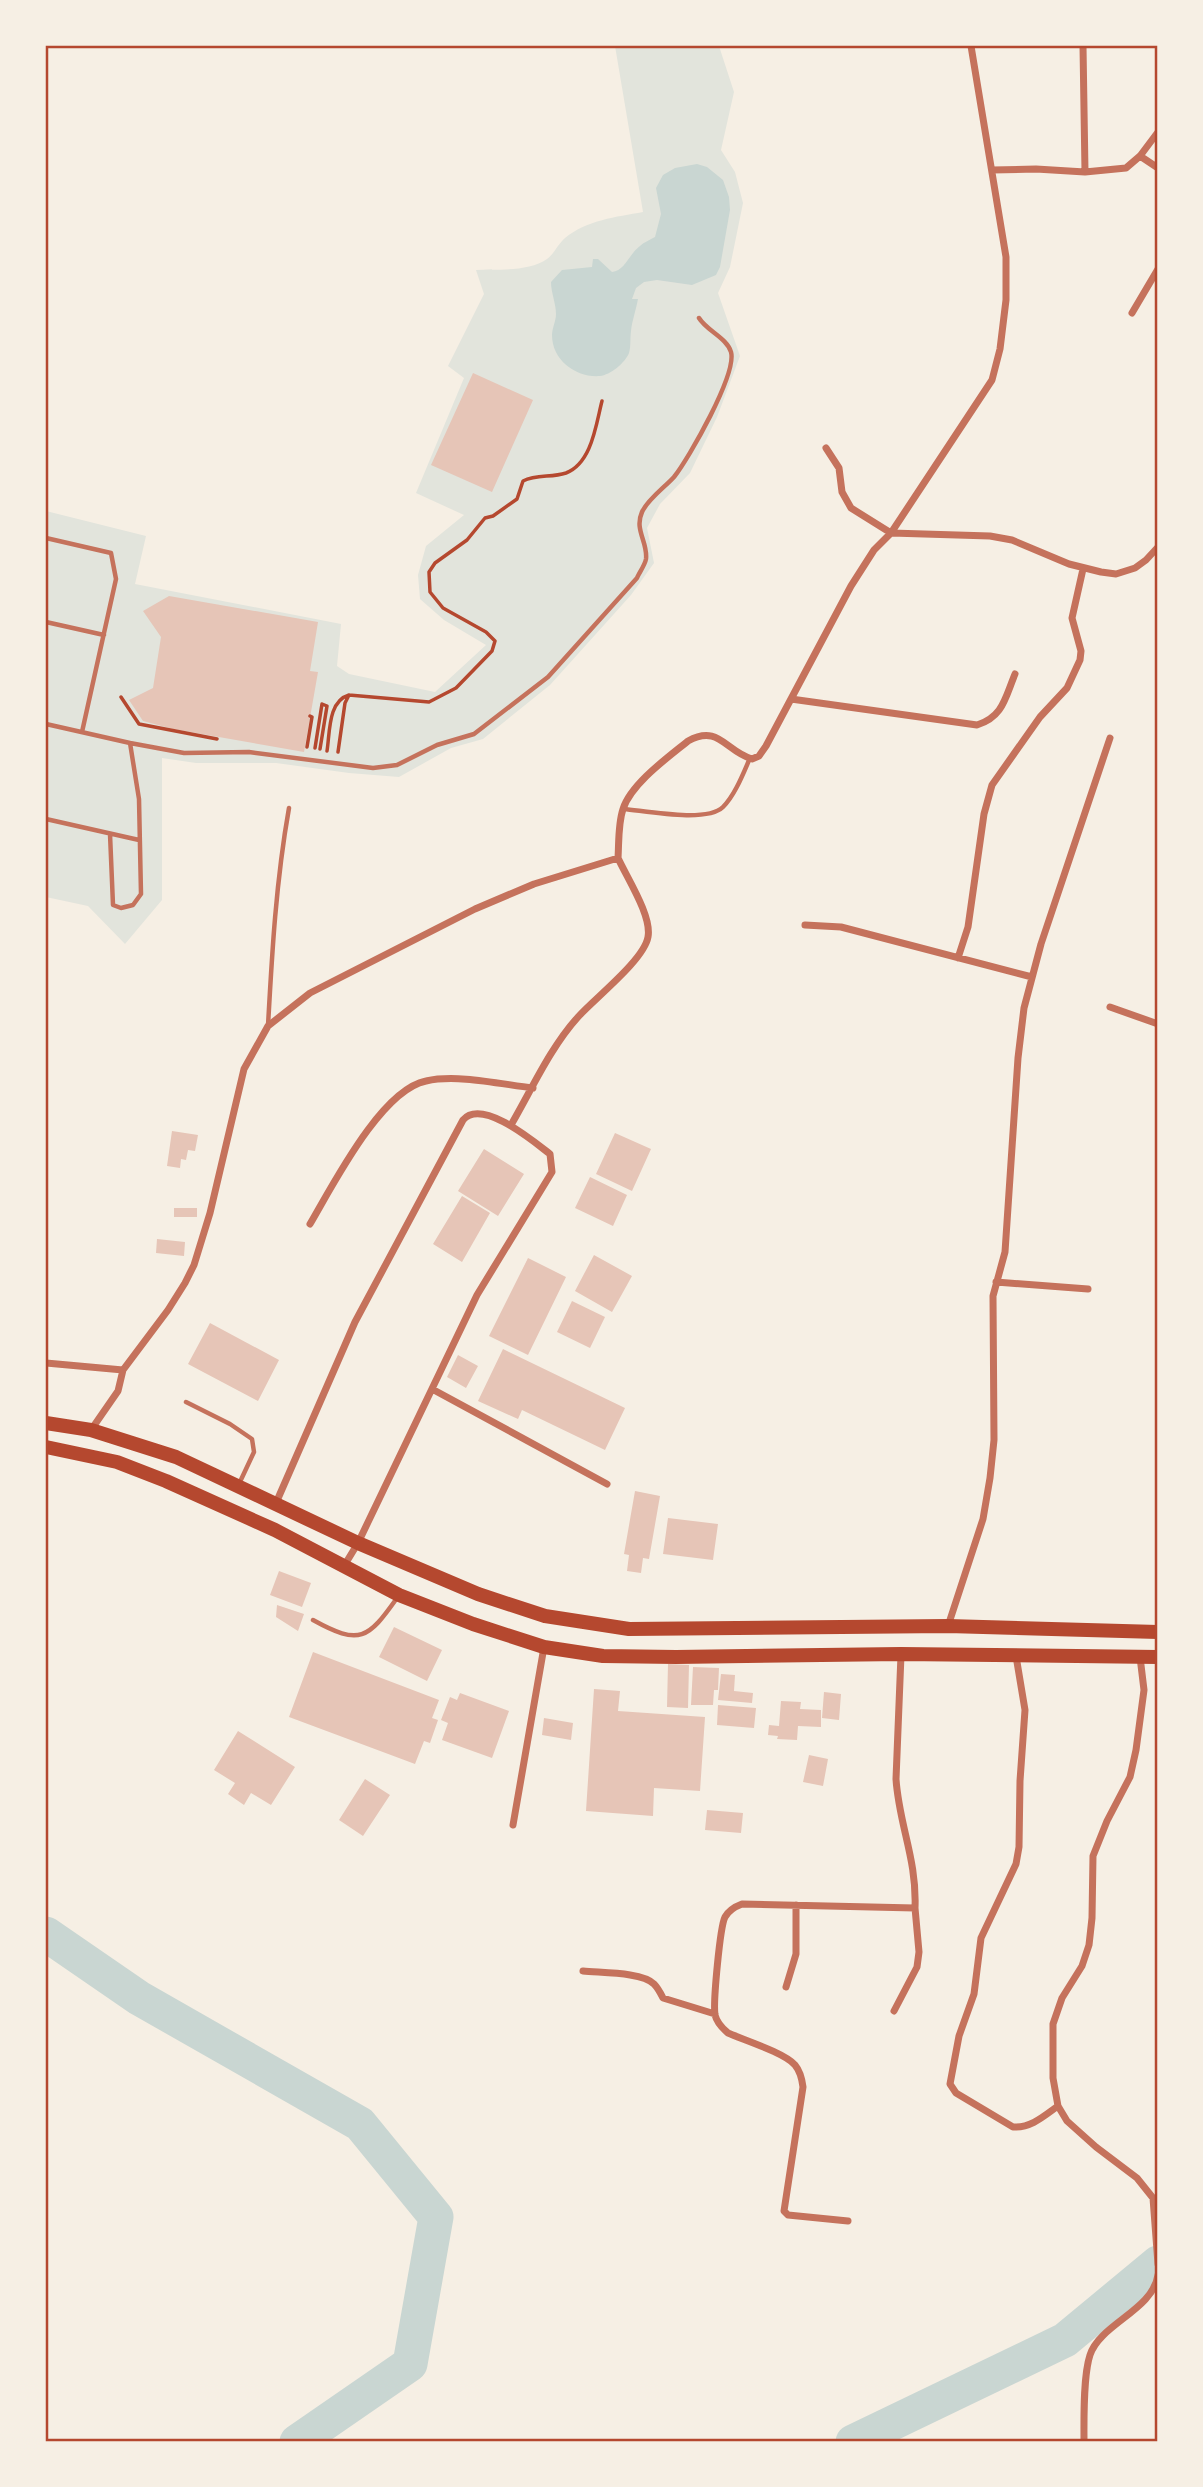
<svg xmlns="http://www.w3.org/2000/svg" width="1203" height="2487" viewBox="0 0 1203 2487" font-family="Mulish,sans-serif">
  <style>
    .green { fill: #e2e4dc }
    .water { fill: #c9d6d2 }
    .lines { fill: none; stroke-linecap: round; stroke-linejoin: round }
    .river { stroke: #c9d6d2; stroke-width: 35 }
    .building { fill: #e6c5b7 }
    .path { stroke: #b5482f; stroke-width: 3.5 }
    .service { stroke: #c5725c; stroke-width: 4.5 }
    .minor { stroke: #c5725c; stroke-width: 7 }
    .trunk { stroke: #b5482f; stroke-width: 14 }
    .neatline { fill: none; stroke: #b5482f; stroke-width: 2.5 }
  </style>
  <rect width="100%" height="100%" fill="#f6efe4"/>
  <path class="green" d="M 615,46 L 719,46 L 734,92 L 721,150 L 735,172 L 743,203 L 730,267 L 718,293 L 740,356 L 717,417 L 690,473 L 660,504 L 647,528 L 654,563 L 631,595 L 550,685 L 483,739 L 451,748 L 399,777 L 349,773 L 276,763 L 196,763 L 162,758 L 162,900 L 125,944 L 88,906 L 46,897 L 46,511 L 146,536 L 135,584 L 341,624 L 337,666 L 349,674 L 435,692 L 486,645 L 444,620 L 420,599 L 418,575 L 426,546 L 464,515 L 416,493 L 464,378 L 448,366 L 484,294 L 476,270 C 497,269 529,272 547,259 C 554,254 558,244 565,238 C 587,220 616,217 643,212 Z"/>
  <path class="water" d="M 697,164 L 707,167 L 723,180 L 729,197 L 730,210 L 720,267 L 716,275 L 692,285 L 657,280 L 644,282 L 636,288 L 632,299 L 638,299 C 636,310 632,321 631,331 C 630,338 631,347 629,353 C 625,363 610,375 600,376 C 577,378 552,361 552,335 C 552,328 556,321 556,314 C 556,303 551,293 551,282 L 562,270 L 592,267 L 593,259 L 598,259 L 612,272 C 625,271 629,254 640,246 C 644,242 650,240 655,237 L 661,214 L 656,188 L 663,175 L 675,168 Z"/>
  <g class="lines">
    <path class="river" d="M 46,1934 L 139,1998 L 360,2124 L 436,2217 L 410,2364 L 297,2442
      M 853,2442 L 1065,2340 L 1158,2263"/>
  </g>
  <path class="building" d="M 473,373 L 533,400 L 492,492 L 431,465 Z
    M 169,596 L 318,622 L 310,671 L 318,672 L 304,752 L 173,729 L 143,721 L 129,700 L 153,688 L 161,637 L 143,611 Z
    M 172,1131 L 198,1135 L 195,1151 L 188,1150 L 186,1160 L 181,1159 L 180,1168 L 167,1166 Z
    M 615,1133 L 651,1149 L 632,1191 L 596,1174 Z
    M 484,1149 L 524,1174 L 498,1216 L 458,1191 Z
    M 590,1177 L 627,1195 L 613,1226 L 575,1208 Z
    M 462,1196 L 490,1213 L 462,1262 L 433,1244 Z
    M 174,1208 L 197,1208 L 197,1217 L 174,1217 Z
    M 157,1239 L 185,1242 L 184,1256 L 156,1253 Z
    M 594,1255 L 632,1276 L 612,1312 L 575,1291 Z
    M 528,1258 L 566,1277 L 528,1355 L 489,1336 Z
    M 572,1301 L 605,1317 L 590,1348 L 557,1332 Z
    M 210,1323 L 279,1360 L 258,1401 L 188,1364 Z
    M 503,1349 L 625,1408 L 605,1450 L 522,1410 L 518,1419 L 478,1401 Z
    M 458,1355 L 478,1366 L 466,1388 L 447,1377 Z
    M 635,1491 L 660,1496 L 649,1559 L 643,1558 L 641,1573 L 627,1571 L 629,1555 L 624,1554 Z
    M 668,1518 L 718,1524 L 713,1560 L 663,1554 Z
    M 279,1571 L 311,1583 L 302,1607 L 270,1595 Z
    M 277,1605 L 304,1614 L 298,1631 L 276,1617 Z
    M 394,1627 L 442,1650 L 427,1681 L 379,1657 Z
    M 313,1652 L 439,1700 L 432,1718 L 438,1720 L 430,1743 L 424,1741 L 415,1764 L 289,1717 Z
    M 668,1664 L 689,1665 L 688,1708 L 667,1707 Z
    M 693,1667 L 719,1668 L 718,1690 L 714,1690 L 713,1705 L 691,1705 Z
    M 721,1674 L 735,1675 L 734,1691 L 753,1693 L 752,1703 L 718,1700 Z
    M 594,1689 L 620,1691 L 618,1711 L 705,1717 L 700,1791 L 654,1788 L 653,1816 L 586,1811 Z
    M 824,1692 L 841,1694 L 839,1720 L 822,1718 Z
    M 460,1693 L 509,1711 L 492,1758 L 442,1740 L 448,1723 L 441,1720 L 450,1697 L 457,1700 Z
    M 781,1701 L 801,1702 L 800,1709 L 821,1710 L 821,1727 L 798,1726 L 797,1740 L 777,1739 L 778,1736 L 768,1735 L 769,1725 L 779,1726 Z
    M 718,1705 L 756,1708 L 754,1728 L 717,1725 Z
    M 544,1718 L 573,1723 L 571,1740 L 542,1735 Z
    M 238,1731 L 295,1767 L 271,1805 L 251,1793 L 244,1805 L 228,1794 L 235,1783 L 214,1770 Z
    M 809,1755 L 828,1759 L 823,1786 L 803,1782 Z
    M 365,1779 L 390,1795 L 363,1836 L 339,1820 Z
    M 707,1810 L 743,1813 L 741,1833 L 705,1830 Z"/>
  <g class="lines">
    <path class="path" d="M 121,697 L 139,724 L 217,739
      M 307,747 L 312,717 L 310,716
      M 315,748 L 322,704 L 327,706 L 320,749
      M 327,751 C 330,732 328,701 349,695
      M 338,752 L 345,703 L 349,695 L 429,702 L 456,688 L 492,651 L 495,641 L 486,632 L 443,608 L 430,592 L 429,572 L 435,563 L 467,540 L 485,518 L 493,516 L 517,499 L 523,481 C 537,474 551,478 566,473 C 592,463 596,424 602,401"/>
    <path class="service" d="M 46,538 L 111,553 L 116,579 L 82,732
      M 46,622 L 104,635
      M 46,724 L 130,743 L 139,799 L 141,894 L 133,905 L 121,908 L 113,905 L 110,834
      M 130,743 L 184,753 L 249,752 L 373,768 L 397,765 L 437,745 L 474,734 L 548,677 L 637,578 C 639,573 645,565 646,559 C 648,542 634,530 642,512 C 648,499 664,488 674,477 C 689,458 737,374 731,352 C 727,338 707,331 699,318
      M 624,809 C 646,811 707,823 723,807 C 735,795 743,774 750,758
      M 46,819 L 139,840
      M 268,1026 C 272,953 276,881 289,808
      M 186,1402 L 230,1424 L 252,1439 L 254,1452 L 239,1484
      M 313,1620 C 360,1646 368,1639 397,1598"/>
    <path class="minor" d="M 1083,46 L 1085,172
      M 1140,156 L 1158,168
      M 992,170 L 1036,169 L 1085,172 L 1126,168 L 1140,156 L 1158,132
      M 1132,313 L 1158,269
      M 826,448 L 839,468 L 842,492 L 851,508 L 891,533 L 990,536 L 1012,540 L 1069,564 L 1101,572 L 1116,574 L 1135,568 L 1146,560 L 1158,547
      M 791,699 L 977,725 C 1003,717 1005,698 1015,674
      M 805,925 L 841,927 L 1032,977
      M 958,958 L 968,927 L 984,814 L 992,785 L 1040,717 L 1067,688 L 1080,660 L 1081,651 L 1072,618 L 1083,569
      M 1110,1007 L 1158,1024
      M 511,1125 C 532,1089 550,1048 578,1017 C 595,998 644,960 648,937 C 652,916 627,878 618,858
      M 310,1224 C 333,1185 381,1090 426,1081 C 457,1074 500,1084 533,1088
      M 996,1282 L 1088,1289
      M 46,1363 L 123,1370
      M 432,1389 L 607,1484
      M 91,1430 L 118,1391 L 123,1370 L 168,1310 L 185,1283 L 194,1265 L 210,1213 L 244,1069 L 268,1026 L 310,993 L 475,909 L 534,884 L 618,858 C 619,842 618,824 623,809 C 631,784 667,758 688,741 C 719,724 725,751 752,759 L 759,756 L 766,746 L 851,586 L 874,550 L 891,533 L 992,380 L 1000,349 L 1006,300 L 1006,257 L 971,46
      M 276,1503 L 355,1322 L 463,1120 C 482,1098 533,1141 550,1154 L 552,1172 L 477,1295 L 358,1543 L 344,1566
      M 948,1626 L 983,1519 L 990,1478 L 994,1440 L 993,1296 L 1005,1252 L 1018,1058 L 1024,1008 L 1041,944 L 1110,738
      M 1016,1656 L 1025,1710 L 1020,1781 L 1019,1847 L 1016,1864 L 981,1938 L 974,1994 L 959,2036 L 950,2084 L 956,2093 L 1013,2127 C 1031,2128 1044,2116 1058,2106
      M 1140,1657 L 1144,1690 L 1136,1750 L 1130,1777 L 1107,1821 L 1093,1856 L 1092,1918 L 1089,1945 L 1082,1966 L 1062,1998 L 1053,2024 L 1053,2078 L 1058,2106 L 1067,2121 L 1096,2147 L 1137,2178 L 1153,2198 L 1158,2264
      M 513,1825 L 544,1647
      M 583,1971 C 601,1973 642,1972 654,1984 C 658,1988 661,1994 663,1998 L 715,2014
      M 786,1987 L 796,1954 L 796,1905
      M 894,2011 L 917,1967 L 919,1952 L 915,1908
      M 848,2221 L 788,2215 L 784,2211 L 803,2087 C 802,2079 800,2071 795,2065 C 785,2053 744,2040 728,2033 C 722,2028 717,2023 715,2015 C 713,2002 720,1927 725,1917 C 729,1910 734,1907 742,1904 L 915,1908 C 917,1859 899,1825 896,1779 L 901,1655
      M 1084,2442 C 1084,2420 1083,2376 1090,2355 C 1100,2324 1153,2310 1158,2275"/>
    <path class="trunk" d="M 46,1423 L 91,1430 L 176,1457 L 358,1543 L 478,1594 L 545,1616 L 629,1629 L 948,1626 L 1158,1632
      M 46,1447 L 117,1462 L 166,1481 L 275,1530 L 399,1595 L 473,1624 L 544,1647 L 603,1656 L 676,1657 L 901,1654 L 1158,1657"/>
  </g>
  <rect width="1203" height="2487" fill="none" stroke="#f6efe4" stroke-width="94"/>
  <rect x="47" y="47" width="1109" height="2393" class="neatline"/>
</svg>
